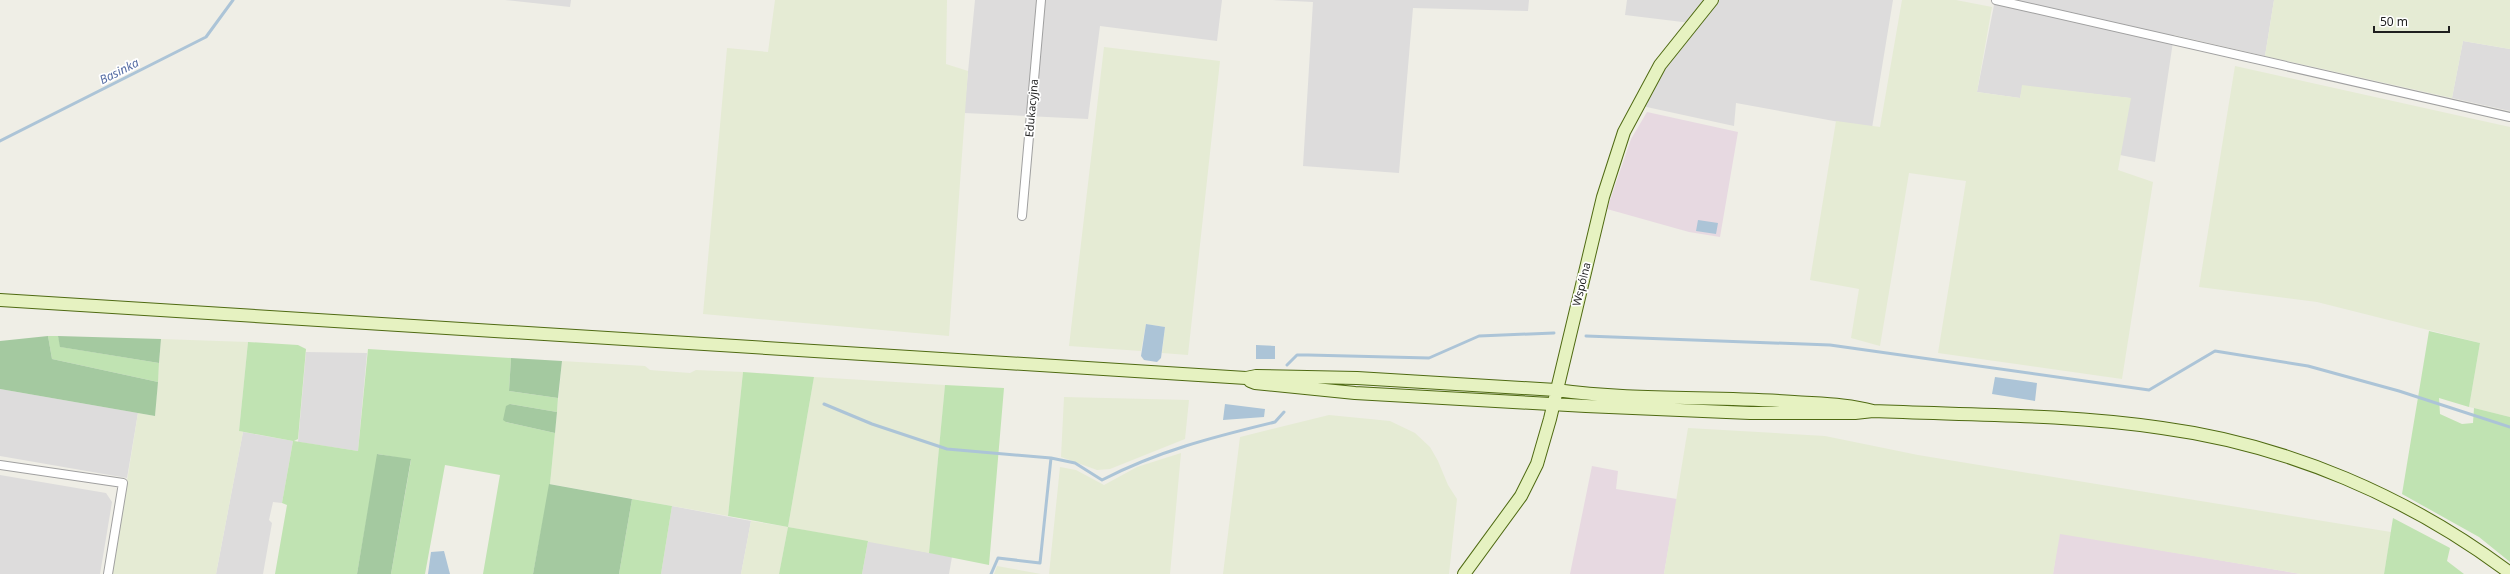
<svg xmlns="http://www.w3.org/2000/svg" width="2510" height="574" viewBox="0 0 2510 574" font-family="'Noto Sans',sans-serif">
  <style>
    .residential { fill: #dddcdc }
    .industrial { fill: #e7d9e1 }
    .farmland { fill: #e5ebd4 }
    .grass { fill: #c0e3b2 }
    .forest { fill: #a4c9a0 }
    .water { fill: #acc4d7 }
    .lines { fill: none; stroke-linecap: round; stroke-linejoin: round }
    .stream { stroke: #acc4d7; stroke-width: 3 }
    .street-casing { stroke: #a0a0a0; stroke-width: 10 }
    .secondary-casing { stroke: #4f6a12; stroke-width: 14 }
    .street { stroke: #fff; stroke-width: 8 }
    .secondary { stroke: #e6f2c1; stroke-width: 12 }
    .labels { text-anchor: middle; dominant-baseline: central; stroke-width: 3.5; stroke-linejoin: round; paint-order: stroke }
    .street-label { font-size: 11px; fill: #1f1f1f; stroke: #fff }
    .water-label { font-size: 12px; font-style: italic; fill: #566da4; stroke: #fff }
  </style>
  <rect width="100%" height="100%" fill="#efeee6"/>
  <path class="residential" d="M 505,0 L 571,0 L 570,7 Z
    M 975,0 L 1222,0 L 1217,41 L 1100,26 L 1088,119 L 964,113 Z
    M 1272,0 L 1529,0 L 1528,11 L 1413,8 L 1399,173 L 1303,166 L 1313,2 Z
    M 1627,0 L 1893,0 L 1872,128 L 1736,103 L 1734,126 L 1642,106 L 1672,59 L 1699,24 L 1625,15 Z
    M 1995,0 L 2274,0 L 2265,56 L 2174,35 L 2155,162 L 2120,155 L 2130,98 L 2023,86 L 2020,98 L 1977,92 Z
    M 2463,41 L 2510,49 L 2510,111 L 2452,98 Z
    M 306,352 L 367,353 L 358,451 L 298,442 Z
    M 0,389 L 138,413 L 127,478 L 0,456 Z
    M 243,432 L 293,441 L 282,503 L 273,502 L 269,520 L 272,523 L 263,574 L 216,574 Z
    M 0,475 L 106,493 L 112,502 L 100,574 L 0,574 Z
    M 672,506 L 751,521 L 741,574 L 661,574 Z
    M 868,541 L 952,557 L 949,574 L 862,574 Z"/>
  <path class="industrial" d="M 1647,112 L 1738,132 L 1720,237 L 1689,232 L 1607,209 L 1631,139 Z
    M 1592,466 L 1618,471 L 1616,489 L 1677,499 L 1664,574 L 1570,574 Z
    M 2059,533 L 2301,574 L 2053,574 Z"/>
  <path class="farmland" d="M 775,0 L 947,0 L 946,64 L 968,71 L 949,336 L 703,314 L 727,48 L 768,52 Z
    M 1902,0 L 1956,0 L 1992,7 L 1977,92 L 2020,98 L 2022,85 L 2131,98 L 2118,170 L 2153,182 L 2122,379 L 1938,353 L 1966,181 L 1909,173 L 1880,346 L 1851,338 L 1859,289 L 1810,280 L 1836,121 L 1880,127 Z
    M 2274,0 L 2510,0 L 2510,49 L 2463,41 L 2452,98 L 2265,56 Z
    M 1104,47 L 1220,61 L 1188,355 L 1162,353 L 1165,327 L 1146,324 L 1141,351 L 1069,346 Z
    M 2235,66 L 2510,127 L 2510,417 L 2469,407 L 2480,343 L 2317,302 L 2199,287 Z
    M 161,339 L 248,342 L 239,431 L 243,432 L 216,574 L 112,574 L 138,413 L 155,416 Z
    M 562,361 L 645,366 L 650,370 L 690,373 L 696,370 L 743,372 L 728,516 L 550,484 Z
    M 814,377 L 945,385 L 929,553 L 788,527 L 779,574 L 741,574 L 751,521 L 788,527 Z
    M 1064,397 L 1189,400 L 1185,439 L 1110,469 L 1097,470 L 1061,457 Z
    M 1329,415 L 1390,421 L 1415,433 L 1430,447 L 1438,461 L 1448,485 L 1457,499 L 1449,574 L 1223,574 L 1240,437 Z
    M 1688,428 L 1825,436 L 1918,455 L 2391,532 L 2384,574 L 2301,574 L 2060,534 L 2053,574 L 1664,574 Z
    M 1181,453 L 1170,574 L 1049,574 L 1060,467 L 1076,470 L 1104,485 L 1137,467 Z
    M 997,566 L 1041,574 L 994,574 Z"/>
  <path class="grass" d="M 2429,331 L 2480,343 L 2469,407 L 2439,398 L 2440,414 L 2462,424 L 2473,423 L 2474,408 L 2510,417 L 2510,562 L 2479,537 L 2402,494 Z
    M 48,336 L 58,336 L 61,347 L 159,363 L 158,382 L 52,359 Z
    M 248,342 L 298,345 L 306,349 L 298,439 L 294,441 L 358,451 L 368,349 L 511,358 L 509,391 L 558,398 L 557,412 L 510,404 L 506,422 L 555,433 L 550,484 L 533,574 L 483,574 L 500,475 L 445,465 L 425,574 L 391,574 L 411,460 L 378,454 L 357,574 L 275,574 L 287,505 L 282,503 L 293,441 L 239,431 Z
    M 743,372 L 814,377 L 788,527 L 868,541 L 862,574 L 779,574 L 788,527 L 728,516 Z
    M 945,385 L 1004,388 L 989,565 L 929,553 Z
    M 632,499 L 672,506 L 661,574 L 619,574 Z
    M 2393,518 L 2450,548 L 2447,561 L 2464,574 L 2384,574 Z"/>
  <path class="forest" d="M 48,336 L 52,359 L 158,382 L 155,416 L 0,389 L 0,341 Z
    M 58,336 L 161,339 L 159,363 L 60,347 Z
    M 511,358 L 562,361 L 558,398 L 509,391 Z
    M 510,404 L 557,412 L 555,433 L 506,422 L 503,420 L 506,406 Z
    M 377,454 L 411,459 L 391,574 L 357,574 Z
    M 549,484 L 632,499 L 619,574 L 533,574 Z"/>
  <path class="water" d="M 1698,220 L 1718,223 L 1716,234 L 1696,231 Z
    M 1146,324 L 1165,327 L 1161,358 L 1157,362 L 1144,360 L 1141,356 Z
    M 1256,345 L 1275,346 L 1275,359 L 1256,359 Z
    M 1995,377 L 2037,383 L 2035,401 L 1992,394 Z
    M 1225,404 L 1265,409 L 1264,417 L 1223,420 Z
    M 444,551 L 450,574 L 428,574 L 431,552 Z"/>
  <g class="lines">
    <path class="stream" d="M 0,141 L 206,37 L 233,0
      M 1586,336 L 1830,345 L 2149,390 L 2215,351 L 2308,366 L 2399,391 L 2510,427
      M 1287,365 L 1297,355 L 1308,355 L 1429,358 L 1479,336 L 1554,333
      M 824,404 L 872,424 L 947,449 L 1051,458
      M 991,574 L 998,558 L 1040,563 L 1051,458 L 1075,463 L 1102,480 C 1158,451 1213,437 1275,422 L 1284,412"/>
    <g class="street-casing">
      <path id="street" d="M 1996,0 L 2510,117
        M 1022,216 L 1041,0
        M 0,465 L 123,483 L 108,574"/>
    </g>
    <g class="secondary-casing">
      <path id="secondary" d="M 0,300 L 1246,378 L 1256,376 L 1357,378 L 1556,390 C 1635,401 1715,396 1794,402 C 1821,404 1847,404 1873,411
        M 1250,381 L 1255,383 L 1355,393 L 1586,406 L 1750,413 L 1855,413 L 1873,411 C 1969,415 2067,414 2162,428 C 2288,445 2409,497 2510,573
        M 1464,574 L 1521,496 L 1537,464 L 1550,419 L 1603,197 L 1624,132 L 1660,65 L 1712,0"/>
    </g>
    <use href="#street" class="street"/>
    <use href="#secondary" class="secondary"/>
  </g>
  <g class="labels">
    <g class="street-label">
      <text transform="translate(1031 108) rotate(-85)">Edukacyjna</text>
      <text transform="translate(1581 284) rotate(-76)">Wspólna</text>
    </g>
    <g class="water-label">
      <text transform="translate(119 71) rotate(-27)">Basinka</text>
    </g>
  </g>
  <path d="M2374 26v6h75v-6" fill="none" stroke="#1f1f1f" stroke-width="2"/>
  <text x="2380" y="26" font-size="12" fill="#1f1f1f" stroke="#ffffff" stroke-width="3" paint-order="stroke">50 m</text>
</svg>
